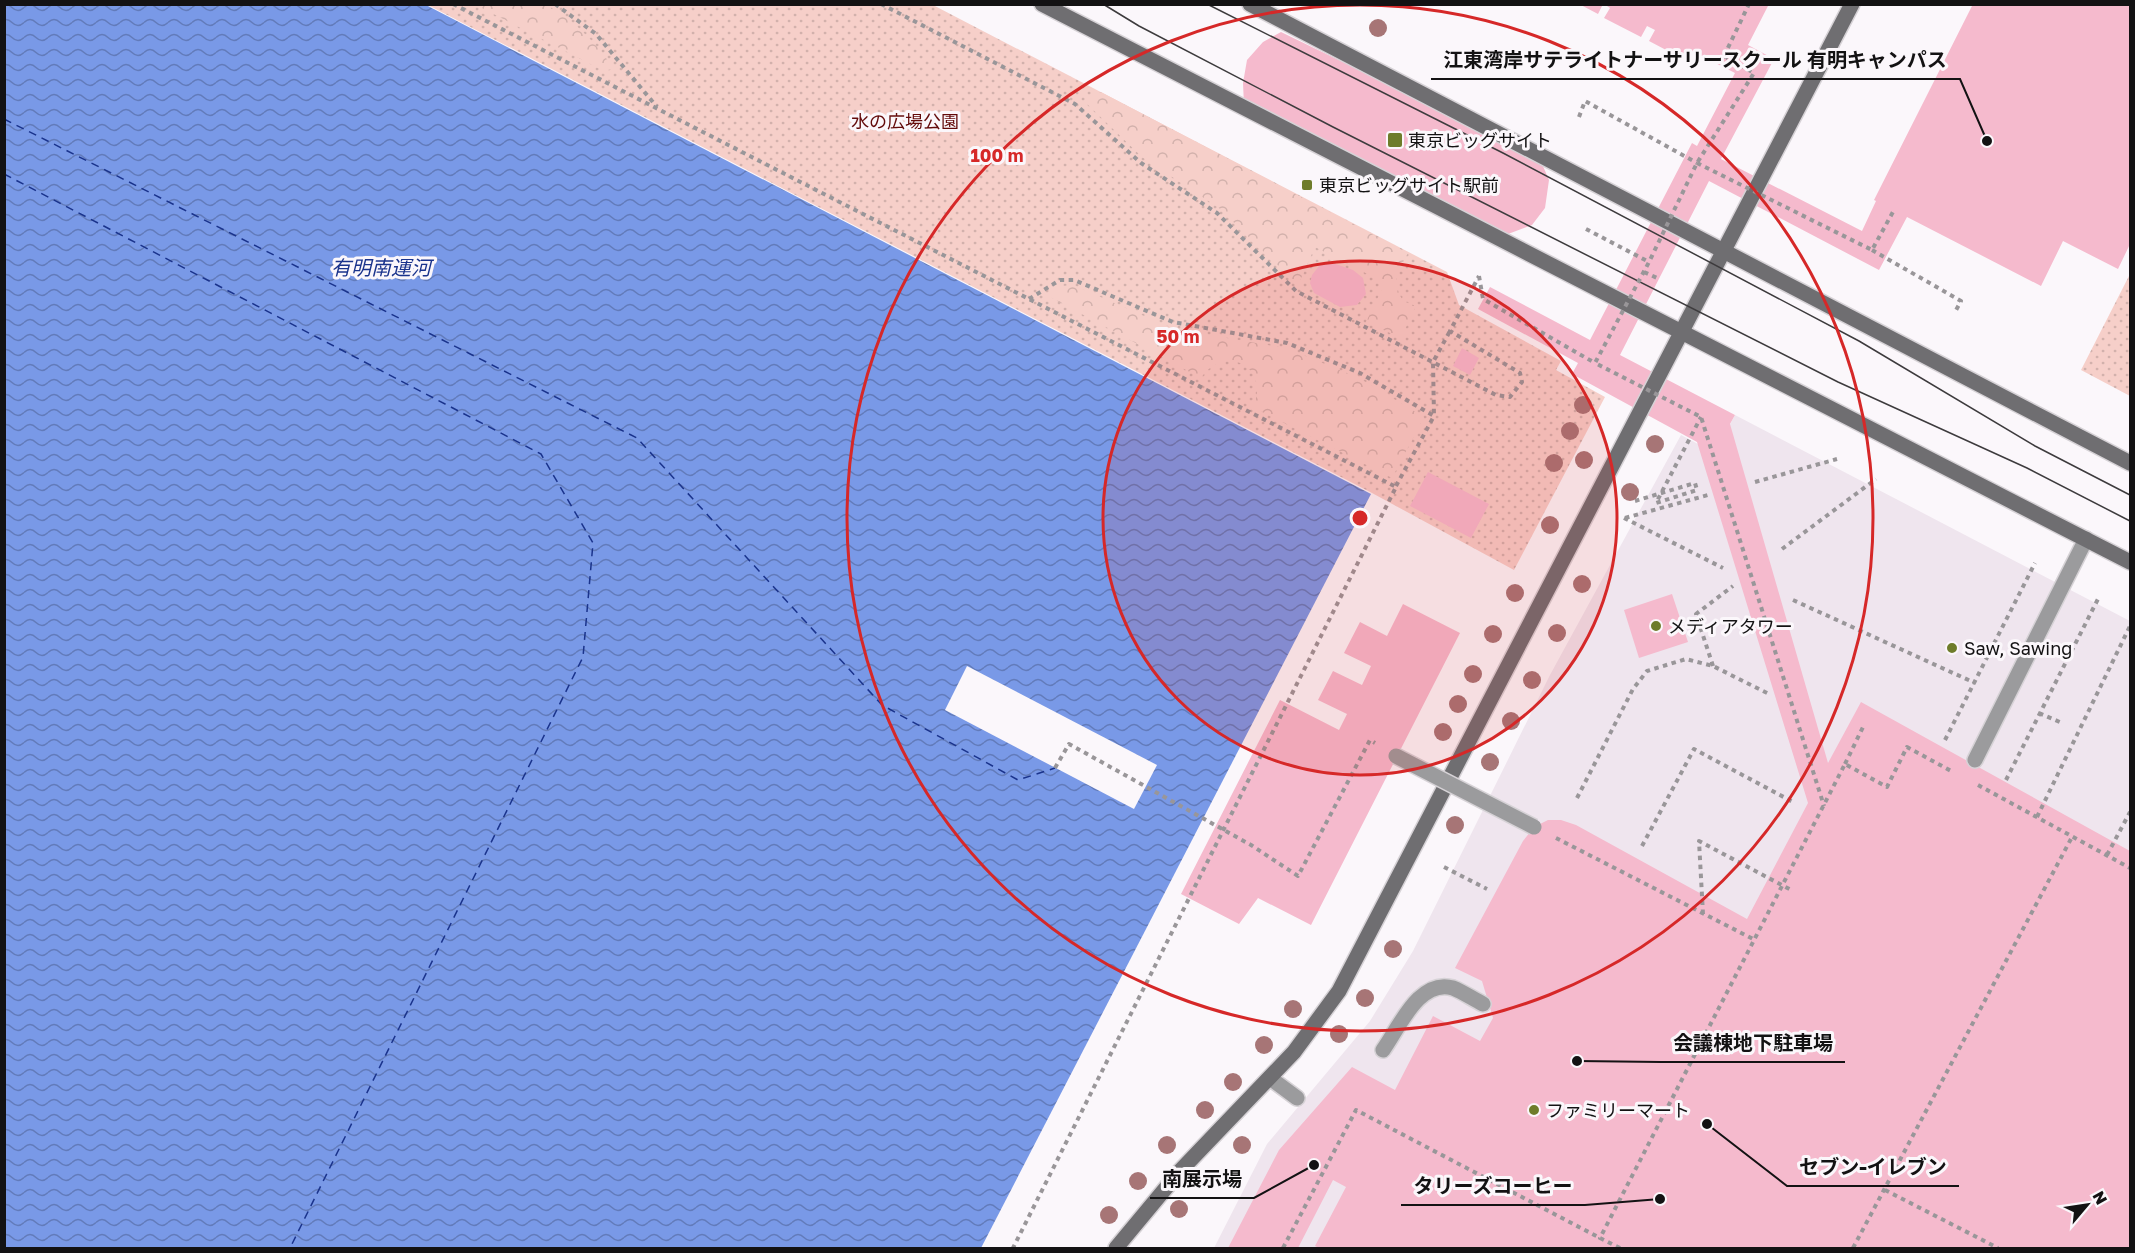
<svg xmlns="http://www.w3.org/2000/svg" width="2135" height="1253" viewBox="0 0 2135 1253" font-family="'Golos Text','Noto Sans JP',sans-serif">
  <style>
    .built { fill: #efe5ee }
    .grass { fill: url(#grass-dots) }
    .forest { fill: url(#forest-crowns) }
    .water { fill: url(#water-waves) }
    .pier { fill: #fbf7fb }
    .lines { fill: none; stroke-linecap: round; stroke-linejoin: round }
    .ferry { stroke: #1a338c; stroke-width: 1.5; stroke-dasharray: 8 6; stroke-linecap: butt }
    .building { fill: #f5bacd }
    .lane-casing { stroke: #d6d2d6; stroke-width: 18 }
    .secondary-casing { stroke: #d6d2d6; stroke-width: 18 }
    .path { stroke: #999699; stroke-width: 4; stroke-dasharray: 4.5 4.5; stroke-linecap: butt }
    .lane { stroke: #9b9b9d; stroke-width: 15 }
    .secondary { stroke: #6f6e71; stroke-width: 15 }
    .tram { stroke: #3d3b3d; stroke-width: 1.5 }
    .street-bridge-casing { stroke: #d6d2d6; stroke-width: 18; stroke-linecap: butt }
    .path-bridge { stroke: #999699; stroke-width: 4; stroke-dasharray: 4.5 4.5; stroke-linecap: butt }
    .street-bridge { stroke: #9b9b9d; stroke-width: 15 }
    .tree { fill: #a77576 }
    .ring { fill: none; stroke: #d62828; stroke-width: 3 }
    .poi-dot { fill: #6e7c2a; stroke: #fbf7fb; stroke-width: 2 }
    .labels { text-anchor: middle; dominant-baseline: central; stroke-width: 6; stroke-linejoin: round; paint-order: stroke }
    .park-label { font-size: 18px; fill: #630a0a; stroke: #fbf7fb }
    .poi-label { font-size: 18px; fill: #131213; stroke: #fbf7fb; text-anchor: start }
    .water-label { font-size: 20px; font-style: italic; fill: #1a338c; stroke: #fbf7fb }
    .centre { fill: #d62828; stroke: #fbf7fb; stroke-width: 3 }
    .ring-label { font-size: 18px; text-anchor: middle; font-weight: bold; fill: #d62828; stroke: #fbf7fb; stroke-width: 6; stroke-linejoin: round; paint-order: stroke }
    .leader { fill: none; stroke: #131213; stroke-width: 2 }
    .callout-dot { fill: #131213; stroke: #fbf7fb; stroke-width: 2 }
    .callout-label { font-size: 20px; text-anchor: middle; font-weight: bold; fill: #131213; stroke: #fbf7fb; stroke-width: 6; stroke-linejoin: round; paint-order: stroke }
  </style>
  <defs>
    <pattern id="grass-dots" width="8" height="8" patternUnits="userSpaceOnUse" patternTransform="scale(1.5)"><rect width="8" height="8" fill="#f6cfc9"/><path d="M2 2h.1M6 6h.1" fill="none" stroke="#d2b1ac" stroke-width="1.8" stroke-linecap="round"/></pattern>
    <pattern id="forest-crowns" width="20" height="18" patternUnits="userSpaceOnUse" patternTransform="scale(1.5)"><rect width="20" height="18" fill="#f6cfc9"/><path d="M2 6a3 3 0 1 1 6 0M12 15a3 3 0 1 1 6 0" fill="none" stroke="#d2b1ac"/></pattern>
    <pattern id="water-waves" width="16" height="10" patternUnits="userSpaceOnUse" patternTransform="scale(1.5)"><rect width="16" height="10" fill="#7999e7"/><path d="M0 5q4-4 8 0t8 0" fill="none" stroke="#627bba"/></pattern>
  </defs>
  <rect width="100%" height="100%" fill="#fbf7fb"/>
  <path class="built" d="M 1735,415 L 2130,621 L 2130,1248 L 1214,1248 L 1267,1144 L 1370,1021 L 1413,951 L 1550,675 L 1681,435 L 1715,453 Z"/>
  <path class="grass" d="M 428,5 L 933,5 L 1447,272 L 1459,305 L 1561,361 L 1556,370 L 1605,397 L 1514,570 L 1372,493 Z
    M 2130,274 L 2130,396 L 2081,370 Z"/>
  <path class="forest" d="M 476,5 C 497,4 521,2 542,4 C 560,7 607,51 612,69 L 604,71 Z
    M 1101,92 L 1408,253 C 1397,274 1391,279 1403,301 L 1416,306 L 1401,338 L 1366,322 L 1385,283 L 1315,247 L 1298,285 L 1219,208 L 1142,157 L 1085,102 Z
    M 1073,285 L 1174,329 L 1286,348 L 1359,378 L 1424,417 L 1392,478 L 1253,407 C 1271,367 1225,343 1201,378 L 1048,296 L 1062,286 Z"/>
  <path class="water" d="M 5,5 L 426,5 L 1371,494 L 981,1248 L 5,1248 Z"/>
  <path class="pier" d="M 967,666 L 1157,765 L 1134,809 L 945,710 Z"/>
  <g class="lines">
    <path class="ferry" d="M 4,119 L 637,438 L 882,705 L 1018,780 L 1055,768
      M 4,174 L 541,454 L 593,543 L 583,657 L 290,1248"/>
  </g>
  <path class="building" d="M 1579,4 L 1603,4 L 1598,14 Z
    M 1604,4 L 1769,4 L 1748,45 L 1774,59 L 1721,159 L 1862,231 L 1876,201 L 1874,200 L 1973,4 L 2130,4 L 2130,244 L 2118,269 L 2063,241 L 2041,286 L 1907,217 L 1879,270 L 1709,181 L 1620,355 L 1735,415 L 1730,424 L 1828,763 L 1861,702 L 2130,851 L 2130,1248 L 1319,1248 L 1315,1246 L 1346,1187 L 1333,1180 L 1298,1248 L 1228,1248 L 1279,1150 L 1352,1067 L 1395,1090 L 1433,1016 L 1480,1041 L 1493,1018 L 1482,981 L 1455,968 L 1523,841 L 1534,827 L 1548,820 L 1561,820 L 1576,825 L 1747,919 L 1808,803 L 1697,442 L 1572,374 L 1578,363 L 1478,309 L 1490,287 L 1590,340 L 1692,143 L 1697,146 L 1735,73 L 1690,50 L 1685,60 L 1649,41 L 1655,30 L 1647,26 L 1641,37 L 1604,18 L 1610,8 Z
    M 1281,32 L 1539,157 L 1549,180 L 1545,208 L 1532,225 L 1500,237 L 1244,105 L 1243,83 L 1247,60 L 1263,42 Z
    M 1330,262 L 1353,270 L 1363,278 L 1366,294 L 1357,305 L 1340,307 L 1314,293 L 1310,283 L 1312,275 L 1319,266 Z
    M 1462,348 L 1479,358 L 1470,375 L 1453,366 Z
    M 1428,472 L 1489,504 L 1471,538 L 1410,506 Z
    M 1672,594 L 1688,642 L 1639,658 L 1624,610 Z
    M 1403,604 L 1460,633 L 1311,925 L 1258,898 L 1239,924 L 1181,894 L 1280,700 L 1339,730 L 1347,714 L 1318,700 L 1333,671 L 1362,685 L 1371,666 L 1344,653 L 1360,622 L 1387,636 Z"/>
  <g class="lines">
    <g class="lane-casing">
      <path id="lane" d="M 1975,760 L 2086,539
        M 1383,1050 C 1399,1028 1419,978 1453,988 C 1463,992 1473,999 1483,1004
        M 1270,1078 L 1297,1098"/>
    </g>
    <g class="secondary-casing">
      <path id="secondary" d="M 1042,4 L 2130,562
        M 1250,4 L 2130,463
        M 1116,1248 L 1180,1171 L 1294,1052 L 1339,991 L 1852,4"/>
    </g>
    <path class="path" d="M 453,4 L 1396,487 L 1013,1248
      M 555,4 L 596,34 L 657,107
      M 881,4 L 1075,104 L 1141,163 L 1217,213 L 1296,291 L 1496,395 L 1510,397 L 1522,382 L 1520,373 L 1450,331 L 1479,276
      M 1724,56 L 1749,4
      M 1579,117 L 1585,101 L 1697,163
      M 1586,229 L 1649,262
      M 1872,250 L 1961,301 L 1955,312
      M 1644,272 L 1657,278
      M 1479,276 L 1483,299 L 1595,363
      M 1029,299 L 1060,280 L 1074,280 L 1173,322 L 1287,343 L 1360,373 L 1434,416 L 1433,362 L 1450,331
      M 1755,482 L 1837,459
      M 1396,486 L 1434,416
      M 1635,501 L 1695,483 L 1697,490 L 1656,503 L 1701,417
      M 1624,518 L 1723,568
      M 1625,518 L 1708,495
      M 1782,549 L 1876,479
      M 1793,600 L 1975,683
      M 1713,666 L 1696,614 L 1733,586
      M 2039,713 L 2062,723
      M 1945,740 L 2035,563
      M 1055,768 L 1069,744 L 1251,845 L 1298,876 L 1370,740 L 1375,743
      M 2006,780 L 2099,597
      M 1978,785 L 2130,868
      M 1577,798 L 1633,689 L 1647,671 L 1686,659 L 1713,666 L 1769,694
      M 2037,817 L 2130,626
      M 1556,838 L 1755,940
      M 1642,846 L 1694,749 L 1793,802
      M 2107,855 L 2130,812
      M 1444,867 L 1487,889
      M 1703,914 L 1699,841 L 1793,891
      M 1885,1190 L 1998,1248
      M 1283,1248 L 1356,1110 L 1600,1238
      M 1620,1248 L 1600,1238 L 1845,764 L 1887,787 L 1907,747 L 1953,772
      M 1853,1248 L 2072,837"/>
    <use href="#lane" class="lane"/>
    <use href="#secondary" class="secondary"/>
    <path class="tram" d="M 1103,4 L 1139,26 L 1333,127 L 1838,382 L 2027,468 L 2130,521
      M 1207,4 L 1503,153 L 1859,341 L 2035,446 L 2130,495"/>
    <g class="street-bridge-casing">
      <path id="street-bridge" d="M 1396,756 L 1534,827"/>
    </g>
    <path class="path-bridge" d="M 1724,56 L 1754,73 L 1697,163 L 1649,262 L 1595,363 L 1701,417 L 1824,806
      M 1697,163 L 1872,250 L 1894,210
      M 1845,764 L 1864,725"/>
    <use href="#street-bridge" class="street-bridge"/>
  </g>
  <g class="tree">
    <circle cx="1378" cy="28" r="9"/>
    <circle cx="1583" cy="405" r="9"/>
    <circle cx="1570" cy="431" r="9"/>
    <circle cx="1655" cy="444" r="9"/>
    <circle cx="1584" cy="460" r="9"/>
    <circle cx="1554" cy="463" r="9"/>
    <circle cx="1630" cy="492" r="9"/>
    <circle cx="1550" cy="525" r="9"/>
    <circle cx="1582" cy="584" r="9"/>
    <circle cx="1515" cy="593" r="9"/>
    <circle cx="1557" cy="633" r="9"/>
    <circle cx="1493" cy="634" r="9"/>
    <circle cx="1473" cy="674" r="9"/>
    <circle cx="1532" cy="680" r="9"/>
    <circle cx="1458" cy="704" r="9"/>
    <circle cx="1511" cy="721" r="9"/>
    <circle cx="1443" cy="732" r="9"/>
    <circle cx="1490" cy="762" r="9"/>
    <circle cx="1455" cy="825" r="9"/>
    <circle cx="1393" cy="949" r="9"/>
    <circle cx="1365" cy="998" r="9"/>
    <circle cx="1293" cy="1009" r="9"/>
    <circle cx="1339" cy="1034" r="9"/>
    <circle cx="1264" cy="1045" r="9"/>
    <circle cx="1233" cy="1082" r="9"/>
    <circle cx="1205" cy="1110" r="9"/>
    <circle cx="1167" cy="1145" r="9"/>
    <circle cx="1242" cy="1145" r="9"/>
    <circle cx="1209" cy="1176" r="9"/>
    <circle cx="1138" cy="1181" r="9"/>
    <circle cx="1179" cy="1209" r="9"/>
    <circle cx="1109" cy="1215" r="9"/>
  </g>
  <circle cx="1360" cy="518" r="257" fill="#d62828" fill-opacity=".12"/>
  <g class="ring">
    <circle cx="1360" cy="518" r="257"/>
    <circle cx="1360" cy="518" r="513"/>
  </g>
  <g class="poi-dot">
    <rect x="1387" y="132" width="16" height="16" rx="3"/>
    <rect x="1301" y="179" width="12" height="12" rx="3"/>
    <circle cx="1656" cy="626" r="6"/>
    <circle cx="1952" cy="648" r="6"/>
    <circle cx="1534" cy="1110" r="6"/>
  </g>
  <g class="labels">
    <g class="park-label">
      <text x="905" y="121">水の広場公園</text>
    </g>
    <g class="poi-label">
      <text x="1408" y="140">東京ビッグサイト</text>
      <text x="1319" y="185">東京ビッグサイト駅前</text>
      <text x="1668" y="626">メディアタワー</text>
      <text x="1964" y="648">Saw, Sawing</text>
      <text x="1546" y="1110">ファミリーマート</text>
    </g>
    <g class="water-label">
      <text x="381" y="267">有明南運河</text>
    </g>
  </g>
  <circle cx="1360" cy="518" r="9" class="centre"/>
  <g class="ring-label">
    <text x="997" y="162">100 m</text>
    <text x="1178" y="343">50 m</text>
  </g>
  <path class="leader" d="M1987 141L1960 79H1431M1577 1061L1661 1062H1845M1707 1124L1787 1186H1959M1314 1165L1254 1198H1150M1660 1199L1585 1205H1401"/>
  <g class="callout-dot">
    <circle cx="1987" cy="141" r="6"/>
    <circle cx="1577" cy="1061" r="6"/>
    <circle cx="1707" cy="1124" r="6"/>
    <circle cx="1314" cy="1165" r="6"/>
    <circle cx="1660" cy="1199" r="6"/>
  </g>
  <g class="callout-label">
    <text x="1695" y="67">江東湾岸サテライトナーサリースクール 有明キャンパス</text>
    <text x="1753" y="1050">会議棟地下駐車場</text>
    <text x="1873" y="1174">セブン-イレブン</text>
    <text x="1202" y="1186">南展示場</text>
    <text x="1493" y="1193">タリーズコーヒー</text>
  </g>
  <rect width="2135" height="1253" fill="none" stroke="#131213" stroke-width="12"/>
  <g transform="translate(2087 1205) rotate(61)" stroke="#fbf7fb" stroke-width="4.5" paint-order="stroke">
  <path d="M0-4.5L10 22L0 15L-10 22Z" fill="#131213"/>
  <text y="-9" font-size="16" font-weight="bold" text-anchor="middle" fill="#131213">N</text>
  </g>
</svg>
